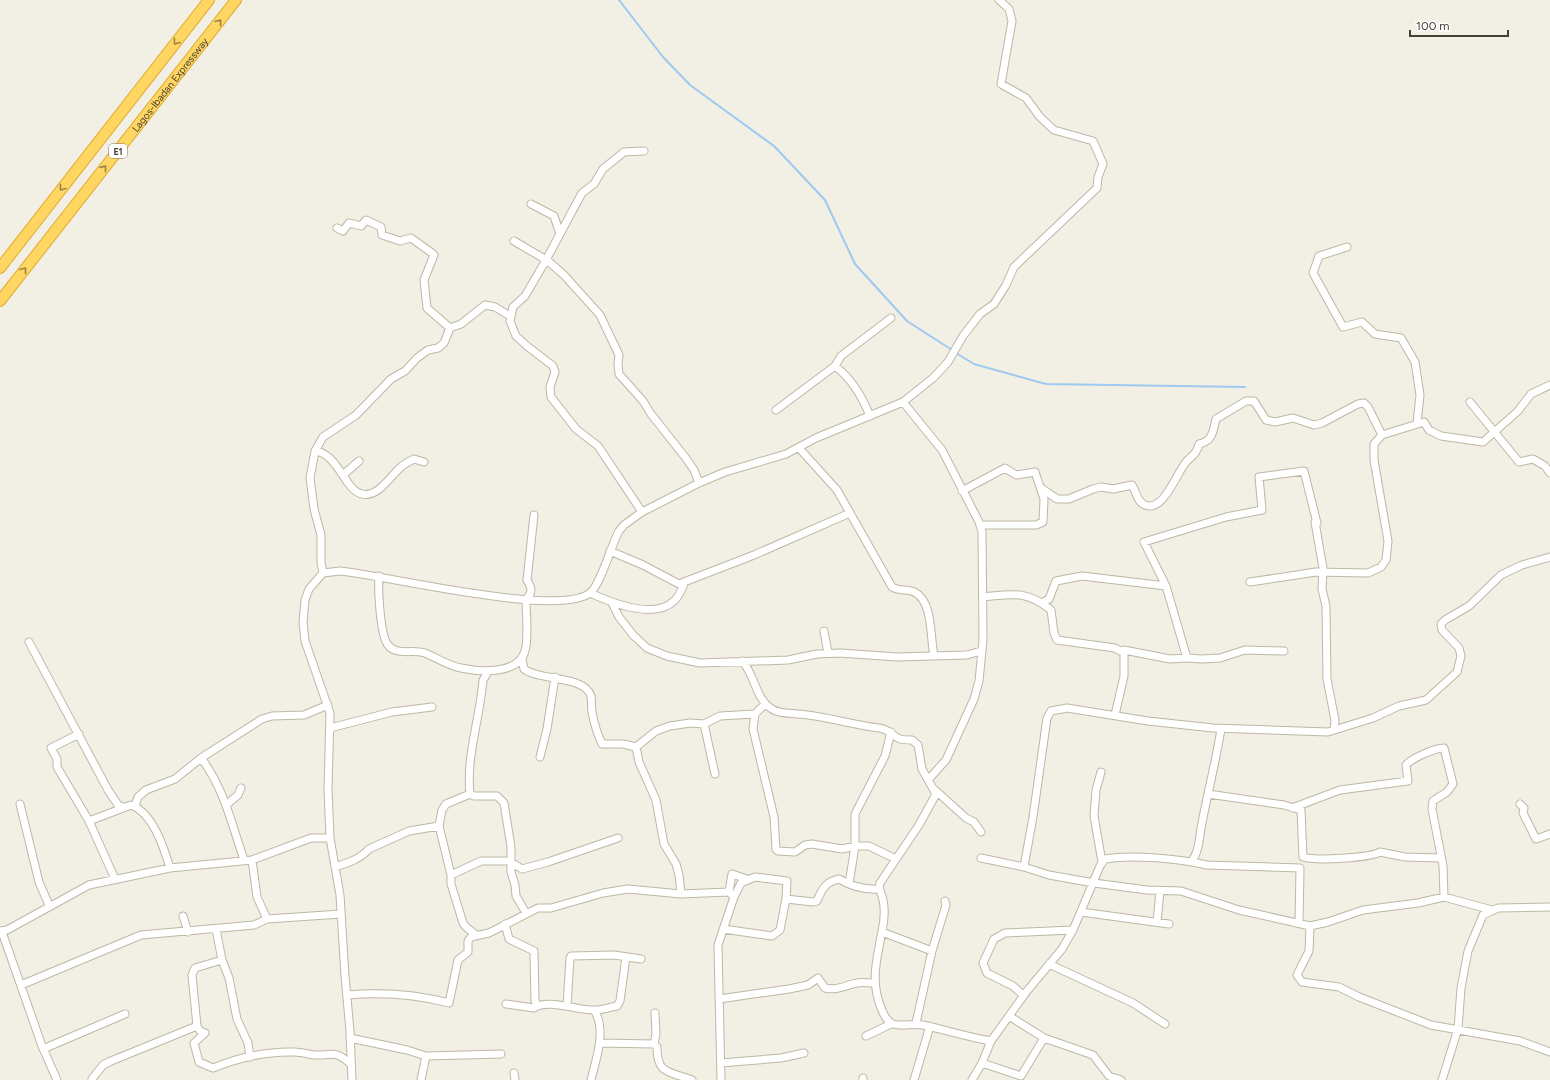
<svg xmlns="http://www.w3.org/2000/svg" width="1550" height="1080" viewBox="0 0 1550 1080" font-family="Figtree,sans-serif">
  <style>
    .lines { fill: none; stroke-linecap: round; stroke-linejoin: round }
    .stream { stroke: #9ec9f1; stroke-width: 2 }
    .minor-casing { stroke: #beb7a6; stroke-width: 9 }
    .highway-casing { stroke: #e0ac30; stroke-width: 12 }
    .minor { stroke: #fff; stroke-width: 7 }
    .highway { stroke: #ffd662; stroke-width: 10 }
    .oneway { stroke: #998349 }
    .labels { text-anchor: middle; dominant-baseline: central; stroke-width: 3; stroke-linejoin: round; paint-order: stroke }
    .shield { fill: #fff; stroke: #7d7971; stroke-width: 1 }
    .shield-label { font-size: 9px; font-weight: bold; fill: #453f34 }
    .street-label { font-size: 10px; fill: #453f34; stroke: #fff }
  </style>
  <rect width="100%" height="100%" fill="#f2efe4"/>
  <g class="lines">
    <path class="stream" d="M 619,0 L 663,57 L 690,85 L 774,146 L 825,200 L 855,264 L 907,321 L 952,350
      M 956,353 L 974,364 L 1046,384 L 1245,387"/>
    <g class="minor-casing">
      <path id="minor" d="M 531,204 L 554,216 L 560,234
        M 337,228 L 343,231 L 349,223 L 361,226 L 366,220 L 381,227 L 382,235 L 400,241 L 411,238 L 432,253 L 434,255 L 424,280 L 427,308 L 450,328
        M 514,241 L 548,261 L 564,275 L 600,315 L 619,355 L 618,364 L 619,374 L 643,401 L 651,414 L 685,457 L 694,470 L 699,483
        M 1347,247 L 1319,256 L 1313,273 L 1343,327 L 1362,322 L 1375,334 L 1401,338 L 1415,362 L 1420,395 L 1417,423
        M 835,366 C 852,379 862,396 870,416
        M 903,402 L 942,450 L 979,522 L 982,532 L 983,640 L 979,681 L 974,699 L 946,760 L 929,779
        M 1470,402 L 1519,462 L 1533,459 L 1545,466 L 1550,473
        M 776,410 L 835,366 L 841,356 L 891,318
        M 799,448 L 837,490 L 892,587 C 900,592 909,588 916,593 C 933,603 930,638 934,655
        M 315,451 C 339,454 344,490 362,494 C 378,498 391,475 401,467 C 405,463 410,461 414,459 L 424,462
        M 343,475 L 359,461
        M 1041,488 L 1057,499 L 1069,499 L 1093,489 L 1101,487 L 1113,489 L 1132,485 C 1136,491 1137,502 1145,505 C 1164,513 1177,471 1187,461 C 1193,455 1197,453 1199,444 C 1213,441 1213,431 1216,419 L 1246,401 L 1254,401 L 1266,420 L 1275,422 L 1293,418 L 1314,425 L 1322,423 L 1358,404 L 1364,403 L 1368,407 L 1382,435 L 1424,422 L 1429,430 L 1441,436 L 1483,442 L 1518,411 L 1531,394 L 1550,385
        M 962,491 L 1005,468 L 1016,475 L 1035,472 L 1044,499 L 1043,522 L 1036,525 L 980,525
        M 642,512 L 598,446 L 576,429 L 551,397 L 550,387 L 555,372 L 553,366 L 527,346 L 516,336 L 510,321 L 513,307 L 525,296 L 546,260 L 582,193 L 594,184 L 603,169 L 624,152 L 644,151
        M 610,551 L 643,565 L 679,584 L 754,555 L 850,513
        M 323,573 L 321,562 L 321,535 L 314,509 L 310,478 L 315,451 L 323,437 L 356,415 L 391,379 L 405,371 L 417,358 L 428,350 L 438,348 L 444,343 L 450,328 L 461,324 L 485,305 L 495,307 L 510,316
        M 379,576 C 378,590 380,635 388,645 C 396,656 413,649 425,653 C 437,658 449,666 461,668 C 480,672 518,675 525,651 C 529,637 526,614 526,599 C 533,592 532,588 527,580 L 534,515
        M 1250,582 L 1316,572 L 1368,573 L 1381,567 L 1386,560 L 1388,541 L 1374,460 L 1374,444 L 1382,435
        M 590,593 C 612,603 654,620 674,601 C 679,597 682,588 685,582
        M 983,597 C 1013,594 1026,590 1051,610 L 1054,633 L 1057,640 L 1115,648 L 1120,651 L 1124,650
        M 612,603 L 619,617 L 633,635 L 647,648 L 667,656 L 700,663 L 788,660 L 817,654 L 840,653 L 897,657 L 967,655 L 981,651
        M 1042,603 L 1049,599 L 1056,581 L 1082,576 L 1166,586
        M 824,631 L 828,653
        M 29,642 L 108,790 L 118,805 L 123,807
        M 1187,658 L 1166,586 L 1144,542 L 1226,517 L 1262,510 L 1259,477 L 1304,471 L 1317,523 L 1315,522 L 1323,568 L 1322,589 L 1326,606 L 1327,679 L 1335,720 L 1334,730
        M 522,659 L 524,669 C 539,681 584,675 591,696 C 592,701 591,707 592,712 C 594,724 597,733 602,744 L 623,744 L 636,747 L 656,731 L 670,726 L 690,723 L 704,724 L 720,716 L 755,714
        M 742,661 C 755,674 755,699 772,709 C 779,714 790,713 798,714 C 826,716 852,725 879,728 C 889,729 892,736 900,739 C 904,740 909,740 912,740 L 918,745 L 922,769 L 936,794 L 919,825 L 880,883 C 878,890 882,894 883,900 C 885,909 884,922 882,931 C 877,959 870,980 881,1008 C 883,1013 887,1022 893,1024 C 903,1027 913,1023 923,1025 C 946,1030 968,1037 991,1041
        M 765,704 L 755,714 L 753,729 L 774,817 L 776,849 L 778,851 L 795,852 L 805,845 L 812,844 L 842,849 L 855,846 L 869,846 L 896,859
        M 1115,715 L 1124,676 L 1124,650 L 1170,659 L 1187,658 L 1202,659 L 1220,658 L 1245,650 L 1284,651
        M 704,724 L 715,774
        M 330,728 L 392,712 L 432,707
        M 79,734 L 51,748 L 57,759 L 57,767 L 89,821 L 115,879
        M 636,747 L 639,762 L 656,800 L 664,844 L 676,864 L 679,875 L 681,894
        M 540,757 L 547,729 L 555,677
        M 201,758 C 224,788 232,825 244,860
        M 1101,772 L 1096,790 L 1094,816 L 1102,862
        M 934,789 L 966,818 L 974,822 L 981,832
        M 470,794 C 466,756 480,718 483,680 L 488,672
        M 1208,794 L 1284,805 L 1301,810 L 1303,857 C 1316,861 1369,858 1380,852 L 1405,857 L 1441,858
        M 20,804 L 39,882 L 49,905
        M 1520,804 L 1524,808 L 1523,813 L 1536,839 L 1550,834
        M 226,805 L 238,795 L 241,788
        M 135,806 L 138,797 L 146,790 L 175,779 L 201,758 L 262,719 L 272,716 L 304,715 L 328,705
        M 1292,808 L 1340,790 L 1408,781 L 1406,765 C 1412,758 1435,748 1444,748 L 1453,784 L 1447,792 L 1433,801 L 1432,809 L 1443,866 L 1444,897
        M 89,821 L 131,805 C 153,813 164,848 170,868
        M 439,826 L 451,875 L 451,884 L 463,923 L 466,927 L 476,935
        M 981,858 L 1024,867 L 1049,875 L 1094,883 L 1147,890 L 1181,891 L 1239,910 L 1310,926 L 1328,922 L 1363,910 L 1418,903 L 1444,897 L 1492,910
        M 252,860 L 257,897 L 267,919
        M 1192,861 C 1200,850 1199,836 1202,823 C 1208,791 1216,761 1221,729
        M 335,867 C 348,863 360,859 369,849 L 409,831 L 439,826 L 442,810 L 446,804 L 470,794 L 474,796 L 497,796 L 504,803 L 511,847 L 511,872 L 515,885 L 516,896 L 526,913
        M 1024,867 L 1033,817 L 1047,718 L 1051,711 L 1067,708 L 1148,721 L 1213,728 L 1328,732 L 1373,718 L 1399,706 L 1426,700 L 1457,672 L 1461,656 L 1459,648 L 1442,630 L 1441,624 L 1445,620 L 1469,606 L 1501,575 L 1522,565 L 1550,557
        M 451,875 L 481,861 L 509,861 L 522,869 L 548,862 L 618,838
        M 849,884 L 855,846 L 855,814 L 885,756 L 891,732
        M 729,892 L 732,874 L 747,879
        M 1081,912 L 1169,924
        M 183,916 L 188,932
        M 1157,922 L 1160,891
        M 505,924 L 509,939 L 534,951 L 535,1001 L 537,1005
        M 1310,926 L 1309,951 L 1297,975 L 1302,982 L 1339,987 L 1359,997 L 1431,1025 L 1520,1041 L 1550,1052
        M 216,929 L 222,960 L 229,978 L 237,1019 L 248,1043 L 250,1057
        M 723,929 L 772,936 L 780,930 L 786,899
        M 0,931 L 7,930 L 89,885 L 170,868 L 252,860 L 311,838 L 330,838
        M 2,932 L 42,1046 L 57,1080
        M 882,932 L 932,951
        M 222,960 L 195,968 L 192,975 L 197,1026 L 200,1031 L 205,1033 L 194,1043 L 199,1062 L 213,1068 C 238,1058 268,1051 295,1052 C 301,1052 307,1054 314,1055 C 334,1056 333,1049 351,1064
        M 1049,964 L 1133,1003 L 1165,1024
        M 21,985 L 141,935 L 254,925 L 267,919 L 341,914
        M 347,995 C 382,992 415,994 449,1003 L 458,960 L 468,952 L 468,941 L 471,937 L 489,933 L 538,908 L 551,908 L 603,893 L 628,889 L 681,894 L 729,892 L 734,897 L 741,883 L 755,877 L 787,881 L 786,899 L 813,902 L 817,901 C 822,889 825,882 839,879 C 851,886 864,890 879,889
        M 1023,995 L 1013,986 L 987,973 L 983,963 L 994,939 L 1005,933 L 1073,930
        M 719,999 L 789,989 L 808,985 L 818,978 L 825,988 C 838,991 845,985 857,983 C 862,982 868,983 873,983
        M 506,1004 L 534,1008 C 547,998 579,1011 595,1010 C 602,1010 610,1007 617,1006 L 620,1001 L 626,957
        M 567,1006 L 570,958 L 571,956 L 614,955 L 641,959
        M 1009,1016 L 1044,1038 L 1093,1055 L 1109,1076 L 1121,1080
        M 916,1023 L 932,951 L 946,905 L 945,901
        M 866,1036 L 891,1024
        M 350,1038 L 407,1050 L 426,1056 L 501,1054
        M 600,1043 L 654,1044 L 657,1047 C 657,1075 669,1071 692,1080
        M 654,1044 L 656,1034 L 655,1013
        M 43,1049 L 125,1014
        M 721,1063 L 781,1058 L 804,1053
        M 982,1063 L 1021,1076 L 1044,1038
        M 514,1073 L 515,1080
        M 863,1078 L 863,1080
        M 92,1079 L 103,1065 L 111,1061 L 197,1026
        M 352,1080 L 350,1031 L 345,976 L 340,895 L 330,838 L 328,789 L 330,713 L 305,641 L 303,622 L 305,600 L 309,589 L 323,573 L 340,571 C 384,575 563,619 591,592 C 601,583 611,546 619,531 L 624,525 L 642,512 L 699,483 L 725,472 L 786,454 L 816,438 L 903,402 L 933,378 L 948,362 L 963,336 L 980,314 L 994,304 L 1006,285 L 1014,267 L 1097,188 L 1098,177 L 1103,164 L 1093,141 L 1054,130 L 1040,117 L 1026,98 L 1001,84 L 1012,21 L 1009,9 L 999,0
        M 421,1080 L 426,1056
        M 591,1080 C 596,1059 607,1030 594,1010
        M 721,1080 L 718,945 L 734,897
        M 914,1080 L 930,1026
        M 972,1080 L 982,1063 L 991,1041 L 1027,991 L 1062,949 L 1073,930 L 1100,866 L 1105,859 C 1132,854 1180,859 1207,865 L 1300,868 L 1299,923
        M 1442,1080 L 1458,1029 L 1461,988 L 1468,951 L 1483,915 L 1498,908 L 1550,907"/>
    </g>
    <g class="highway-casing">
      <g id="highway">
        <path d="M 0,268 L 209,0"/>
        <path id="s1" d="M 0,301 L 236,0"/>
      </g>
    </g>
    <use href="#minor" class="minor"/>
    <use href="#highway" class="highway"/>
  </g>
  <defs><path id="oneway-chevron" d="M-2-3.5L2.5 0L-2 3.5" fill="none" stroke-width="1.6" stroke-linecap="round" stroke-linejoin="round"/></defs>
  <g class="oneway">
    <use href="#oneway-chevron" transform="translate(219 22) rotate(-52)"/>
    <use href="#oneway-chevron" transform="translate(176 42) rotate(128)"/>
    <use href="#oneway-chevron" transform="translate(104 168) rotate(-51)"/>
    <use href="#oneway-chevron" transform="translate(62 188) rotate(128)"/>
    <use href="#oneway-chevron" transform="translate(24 270) rotate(-53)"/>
  </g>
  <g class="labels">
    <rect class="shield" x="109" y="144" width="18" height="14" rx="3"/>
    <g class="shield-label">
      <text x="118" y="151">E1</text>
    </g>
    <g class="street-label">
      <text stroke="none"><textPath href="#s1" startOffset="275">Lagos-Ibadan Expressway</textPath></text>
    </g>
  </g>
  <path d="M1410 30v6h98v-6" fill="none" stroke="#453f34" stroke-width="2"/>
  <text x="1416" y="30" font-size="12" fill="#453f34" stroke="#ffffff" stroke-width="3" paint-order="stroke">100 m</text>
</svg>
